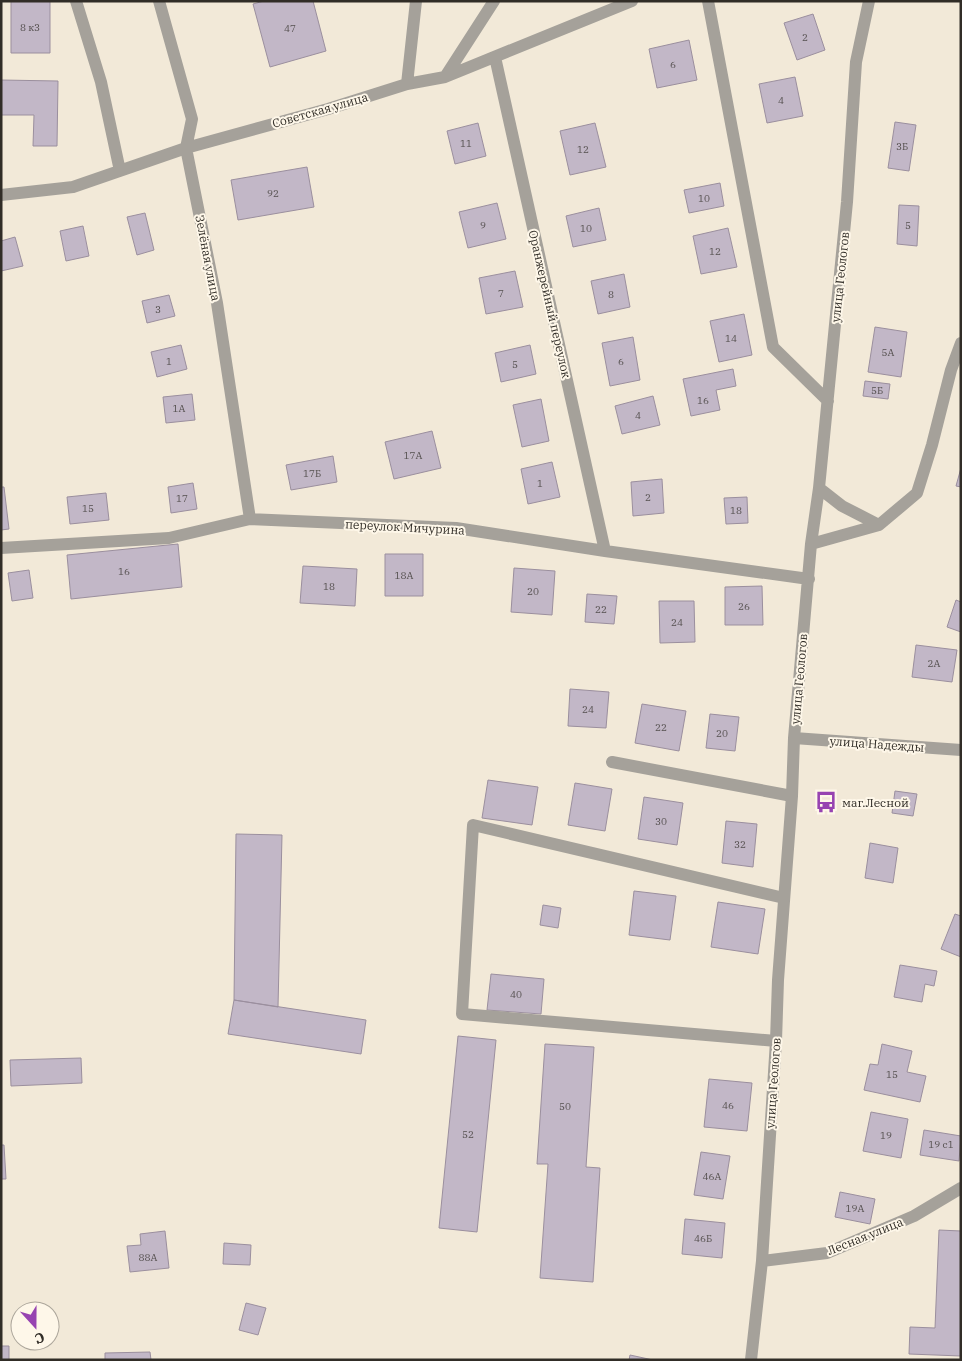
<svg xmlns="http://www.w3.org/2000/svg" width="962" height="1361" viewBox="0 0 962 1361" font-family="'IBM Plex Serif',serif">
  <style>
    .building { fill: #c2b7c7; stroke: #9b8f9e }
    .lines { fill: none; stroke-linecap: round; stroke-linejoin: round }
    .minor { stroke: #a5a19a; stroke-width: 12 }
    .labels { text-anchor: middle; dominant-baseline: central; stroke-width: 4; stroke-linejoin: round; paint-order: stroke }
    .number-label { font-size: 10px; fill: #55504f }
    .street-label { font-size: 12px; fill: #312d27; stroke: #fef7e9 }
    .poi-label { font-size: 12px; fill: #312d27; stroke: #fef7e9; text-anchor: start }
  </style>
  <rect width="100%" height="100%" fill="#f2e9d8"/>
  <path class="building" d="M 11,1 L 50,1 L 50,53 L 11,53 Z
    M 264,1 L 313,1 L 326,51 L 270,67 L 253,4 Z
    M 813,14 L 825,50 L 797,60 L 784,23 Z
    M 689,40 L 697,80 L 657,88 L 649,49 Z
    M 795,77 L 803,116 L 767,123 L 759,84 Z
    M 1,80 L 58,81 L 57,146 L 33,146 L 34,115 L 1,115 Z
    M 895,122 L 916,125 L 909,171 L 888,168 Z
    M 478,123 L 486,156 L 455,164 L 447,131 Z
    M 595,123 L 606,167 L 570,175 L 560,131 Z
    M 307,167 L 314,207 L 238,220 L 231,180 Z
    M 720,183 L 724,206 L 689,213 L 684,190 Z
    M 497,203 L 506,239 L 468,248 L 459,212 Z
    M 899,205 L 919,206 L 917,246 L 897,244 Z
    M 599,208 L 606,240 L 573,247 L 566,216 Z
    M 145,213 L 154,250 L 137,255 L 127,217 Z
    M 83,226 L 89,256 L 66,261 L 60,231 Z
    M 728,228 L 737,267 L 701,274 L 693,236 Z
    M 15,237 L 23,266 L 1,271 L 1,241 Z
    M 515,271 L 523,307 L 486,314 L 479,278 Z
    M 624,274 L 630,307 L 598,314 L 591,281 Z
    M 169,295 L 175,316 L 147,323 L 142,301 Z
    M 744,314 L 752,355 L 719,362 L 710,321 Z
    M 875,327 L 907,332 L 901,377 L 868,372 Z
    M 633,337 L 640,380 L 610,386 L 602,343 Z
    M 181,345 L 187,369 L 157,377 L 151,352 Z
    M 530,345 L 536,374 L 501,382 L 495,353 Z
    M 733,369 L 736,386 L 716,390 L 720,410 L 691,416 L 683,379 Z
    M 865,381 L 890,384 L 888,399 L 863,396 Z
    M 192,394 L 195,420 L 166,423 L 163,397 Z
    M 653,396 L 660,425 L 622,434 L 615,406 Z
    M 541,399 L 549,441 L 522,447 L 513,405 Z
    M 432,431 L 441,468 L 394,479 L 385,442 Z
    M 333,456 L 337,482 L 291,490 L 286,465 Z
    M 552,462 L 560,497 L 528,504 L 521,469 Z
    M 961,468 L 961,487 L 956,486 Z
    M 662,479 L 664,513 L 633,516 L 631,482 Z
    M 193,483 L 197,509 L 171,513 L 168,487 Z
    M 1,487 L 4,487 L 9,529 L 1,530 Z
    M 106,493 L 109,520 L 70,524 L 67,497 Z
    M 747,497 L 748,523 L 726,524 L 724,498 Z
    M 178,544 L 182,587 L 71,599 L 67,555 Z
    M 385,554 L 423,554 L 423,596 L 385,596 Z
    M 303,566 L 357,569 L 355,606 L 300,603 Z
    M 514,568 L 555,571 L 552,615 L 511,612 Z
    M 29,570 L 33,598 L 12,601 L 8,573 Z
    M 762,586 L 763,625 L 725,625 L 725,587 Z
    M 587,594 L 617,596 L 614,624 L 585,622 Z
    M 956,600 L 961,602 L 961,632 L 947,627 Z
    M 659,601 L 694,601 L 695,642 L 660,643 Z
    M 916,645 L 957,650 L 952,682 L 912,677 Z
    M 570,689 L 609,692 L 606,728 L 568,726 Z
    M 642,704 L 686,711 L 679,751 L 635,743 Z
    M 710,714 L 739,717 L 735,751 L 706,748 Z
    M 488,780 L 538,787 L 532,825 L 482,818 Z
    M 575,783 L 612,789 L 605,831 L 568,825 Z
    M 895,791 L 917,794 L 913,816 L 892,813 Z
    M 644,797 L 683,803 L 677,845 L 638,839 Z
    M 726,821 L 757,824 L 753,867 L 722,863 Z
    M 236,834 L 282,835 L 278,1007 L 234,1000 Z
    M 870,843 L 898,848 L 893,883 L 865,878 Z
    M 634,891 L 676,896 L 670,940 L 629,935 Z
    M 718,902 L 765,909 L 758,954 L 711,947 Z
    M 543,905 L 561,908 L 558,928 L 540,925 Z
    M 955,914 L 961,916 L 961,957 L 941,949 Z
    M 900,965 L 937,971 L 934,986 L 925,984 L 922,1002 L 894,997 Z
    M 491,974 L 544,979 L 541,1014 L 487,1010 Z
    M 234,1000 L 366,1020 L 361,1054 L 228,1034 Z
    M 458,1036 L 496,1040 L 477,1232 L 439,1228 Z
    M 545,1044 L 594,1047 L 586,1167 L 600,1168 L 593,1282 L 540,1278 L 548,1164 L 537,1164 Z
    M 882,1044 L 912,1051 L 907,1072 L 926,1076 L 920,1102 L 864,1090 L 870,1064 L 878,1065 Z
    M 81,1058 L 82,1083 L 11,1086 L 10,1060 Z
    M 709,1079 L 752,1083 L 747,1131 L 704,1127 Z
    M 871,1112 L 908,1119 L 901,1158 L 863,1151 Z
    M 924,1130 L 961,1136 L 959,1161 L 920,1155 Z
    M 1,1145 L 4,1145 L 6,1179 L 1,1179 Z
    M 701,1152 L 730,1156 L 723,1199 L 694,1195 Z
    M 840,1192 L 875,1199 L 870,1224 L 835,1217 Z
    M 685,1219 L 725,1223 L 722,1258 L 682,1254 Z
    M 939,1230 L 961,1231 L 961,1356 L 909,1354 L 910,1327 L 935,1328 Z
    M 165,1231 L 169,1268 L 130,1272 L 127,1246 L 141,1245 L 140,1234 Z
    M 224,1243 L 251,1245 L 250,1265 L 223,1264 Z
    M 246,1303 L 266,1308 L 258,1335 L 239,1330 Z
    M 1,1346 L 9,1346 L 9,1360 L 1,1360 Z
    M 150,1352 L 151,1360 L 105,1360 L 105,1353 Z
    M 630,1355 L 653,1360 L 629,1360 Z"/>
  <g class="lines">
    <path class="minor" d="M 76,1 L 101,82 L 120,171
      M 159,1 L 192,119 L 186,148 L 217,303 L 250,519
      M 708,1 L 773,347 L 828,401
      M 495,57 L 605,551
      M 445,77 L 494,1
      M 407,84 L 416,1
      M 1,195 L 73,187 L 186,148 L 328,109 L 407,84 L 445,77 L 632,1
      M 819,488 L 842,506 L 879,525
      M 811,544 L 879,525 L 917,493 L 932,445 L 951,370 L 961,343
      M 1,548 L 169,538 L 250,519 L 456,528 L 605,551 L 809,579
      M 794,738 L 961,750
      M 612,762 L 792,796
      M 776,1041 L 462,1014 L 473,825 L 784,898
      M 762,1261 L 827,1253 L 914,1216 L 961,1188
      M 751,1360 L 762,1261 L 776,1041 L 778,980 L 792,796 L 794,738 L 811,544 L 819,488 L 847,202 L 856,62 L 869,1"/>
  </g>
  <defs>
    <g id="bus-bare" transform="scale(1.725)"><path d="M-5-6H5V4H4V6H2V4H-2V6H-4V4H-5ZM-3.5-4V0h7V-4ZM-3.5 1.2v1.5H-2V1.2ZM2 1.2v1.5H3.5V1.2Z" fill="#9743b1" stroke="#fef7e9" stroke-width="2.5" paint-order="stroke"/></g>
  </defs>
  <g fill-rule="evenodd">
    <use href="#bus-bare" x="826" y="802"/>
  </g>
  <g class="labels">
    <g class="number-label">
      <text x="30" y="27">8 к3</text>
      <text x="290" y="28">47</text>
      <text x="805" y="37">2</text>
      <text x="673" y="64">6</text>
      <text x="781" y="100">4</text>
      <text x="466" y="143">11</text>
      <text x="902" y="146">3Б</text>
      <text x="583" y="149">12</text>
      <text x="273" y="193">92</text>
      <text x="704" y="198">10</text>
      <text x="483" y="225">9</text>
      <text x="908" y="225">5</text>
      <text x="586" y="228">10</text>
      <text x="715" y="251">12</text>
      <text x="501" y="293">7</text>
      <text x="611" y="294">8</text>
      <text x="158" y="309">3</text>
      <text x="731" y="338">14</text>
      <text x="888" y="352">5А</text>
      <text x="169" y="361">1</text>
      <text x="621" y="361">6</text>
      <text x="515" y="364">5</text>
      <text x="877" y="390">5Б</text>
      <text x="703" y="400">16</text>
      <text x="179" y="408">1А</text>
      <text x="638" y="415">4</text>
      <text x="413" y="455">17А</text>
      <text x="312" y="473">17Б</text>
      <text x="540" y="483">1</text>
      <text x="648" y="497">2</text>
      <text x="182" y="498">17</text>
      <text x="88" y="508">15</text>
      <text x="736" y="510">18</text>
      <text x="124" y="571">16</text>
      <text x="404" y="575">18А</text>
      <text x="329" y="586">18</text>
      <text x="533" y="591">20</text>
      <text x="744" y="606">26</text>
      <text x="601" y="609">22</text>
      <text x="677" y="622">24</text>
      <text x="934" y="663">2А</text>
      <text x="588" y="709">24</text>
      <text x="661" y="727">22</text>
      <text x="722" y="733">20</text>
      <text x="661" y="821">30</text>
      <text x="740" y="844">32</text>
      <text x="516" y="994">40</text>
      <text x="892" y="1074">15</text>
      <text x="728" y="1105">46</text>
      <text x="565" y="1106">50</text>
      <text x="468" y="1134">52</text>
      <text x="886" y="1135">19</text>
      <text x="941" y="1144">19 с1</text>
      <text x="712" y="1176">46А</text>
      <text x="855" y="1208">19А</text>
      <text x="703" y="1238">46Б</text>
      <text x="148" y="1257">88А</text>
    </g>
    <g class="street-label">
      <text transform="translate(320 110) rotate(-16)">Советская улица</text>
      <text transform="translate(208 258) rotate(79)">Зелёная улица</text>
      <text transform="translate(840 277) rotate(-84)">улица Геологов</text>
      <text transform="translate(550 304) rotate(77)">Оранжерейный переулок</text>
      <text transform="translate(405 527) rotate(3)">переулок Мичурина</text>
      <text transform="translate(799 679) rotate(-85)">улица Геологов</text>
      <text transform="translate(877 744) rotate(4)">улица Надежды</text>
      <text transform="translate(773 1083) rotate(-86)">улица Геологов</text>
      <text transform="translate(865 1236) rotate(-22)">Лесная улица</text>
    </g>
    <g class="poi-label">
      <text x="842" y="802">маг.Лесной</text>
    </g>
  </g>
  <rect width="962" height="1361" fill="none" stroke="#312d27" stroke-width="5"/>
  <g transform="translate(35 1326) rotate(159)"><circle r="24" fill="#fef7e9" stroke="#aca69b"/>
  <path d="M0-4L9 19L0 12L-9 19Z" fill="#9743b1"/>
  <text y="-8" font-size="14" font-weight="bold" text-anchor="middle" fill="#312d27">С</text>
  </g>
</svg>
